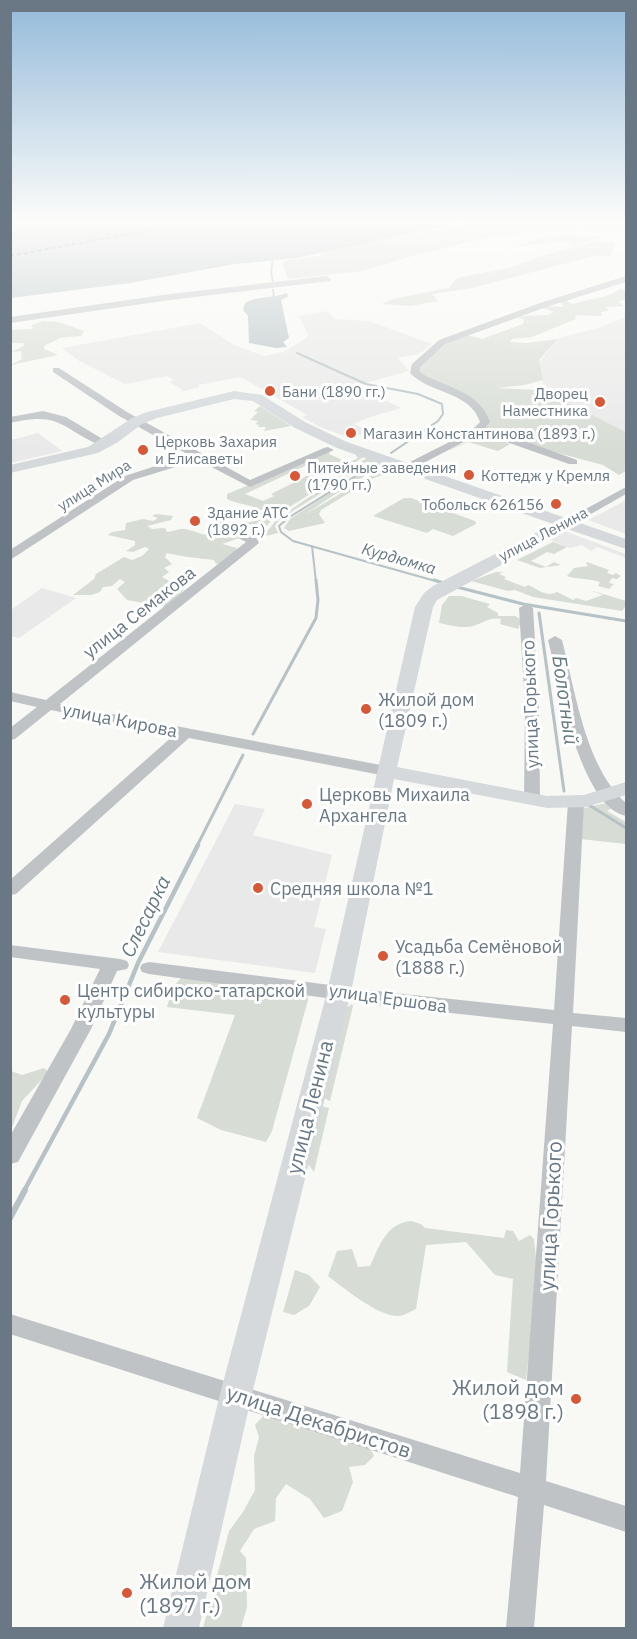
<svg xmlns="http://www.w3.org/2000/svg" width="637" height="1639" viewBox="0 0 637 1639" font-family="'IBM Plex Sans',sans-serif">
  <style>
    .built { fill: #e8e9e8 }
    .green { fill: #d7dcd5; fill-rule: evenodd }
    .water { fill: #b6c2c5 }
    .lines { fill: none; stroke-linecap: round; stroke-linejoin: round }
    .stream-far3 { stroke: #b6c2c5; stroke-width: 2 }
    .stream-far2 { stroke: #b6c2c5; stroke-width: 3 }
    .stream-far1 { stroke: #b6c2c5; stroke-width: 4.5 }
    .stream { stroke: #b6c2c5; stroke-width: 6 }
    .ferry { stroke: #65797f; stroke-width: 1.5; stroke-dasharray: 4 3; stroke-linecap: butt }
    .minor { fill: #bfc3c6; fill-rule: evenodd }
    .major { fill: #d5d9dc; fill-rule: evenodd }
    .poi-dot { fill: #d75836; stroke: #fff; stroke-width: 2 }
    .labels { text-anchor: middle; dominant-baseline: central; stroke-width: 6; stroke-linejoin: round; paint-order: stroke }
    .far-poi-label { font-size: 15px; fill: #697884; stroke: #fff; text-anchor: start }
    .far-street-label { font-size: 15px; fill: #697884; stroke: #fff }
    .far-water-label { font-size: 16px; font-style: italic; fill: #65797f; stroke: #fff }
    .street-label { font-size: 18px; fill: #697884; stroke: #fff }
    .poi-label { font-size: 18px; fill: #697884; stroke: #fff; text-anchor: start }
    .water-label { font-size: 20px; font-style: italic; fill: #65797f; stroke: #fff }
    .near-street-label { font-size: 21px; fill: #697884; stroke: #fff }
    .near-poi-label { font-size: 21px; fill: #697884; stroke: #fff; text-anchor: end }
  </style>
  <rect width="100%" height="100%" fill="#f8f8f5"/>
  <path class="built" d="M 327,311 L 335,319 L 369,321 L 432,344 L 419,354 L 398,358 L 409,371 L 355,386 L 401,408 L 367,418 L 354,424 L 369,431 L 350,438 L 320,427 L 302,417 L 307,415 L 241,377 L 198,385 L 200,387 L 184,391 L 170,382 L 174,380 L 167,376 L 125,384 L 79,361 L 62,348 L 200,323 L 234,345 L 264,356 L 284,352 L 306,338 L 308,335 L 299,316 Z
    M 626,317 L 626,432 L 545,391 L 539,362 L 559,338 L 598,328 Z
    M 38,433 L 62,451 L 11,463 L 11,440 Z
    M 626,500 L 626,534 L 588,520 L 604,512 Z
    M 559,529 L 626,554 L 626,558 L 597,547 L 591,551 L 582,545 L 570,548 L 550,540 L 559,535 L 557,530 Z
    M 42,588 L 76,598 L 19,638 L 11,636 L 11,610 Z
    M 235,804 L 265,809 L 253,835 L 332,855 L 314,927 L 326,929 L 315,973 L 158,952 Z"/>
  <path class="green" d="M 478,221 L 626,221 L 626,232 L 572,228 L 500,235 L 419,254 L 363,271 L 288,279 L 283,265 L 284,261 L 319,256 L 324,252 Z
    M 564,235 L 604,237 L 572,246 L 565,241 L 513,247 L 545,237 Z
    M 596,241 L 615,243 L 611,256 L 597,255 L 472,288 L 432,294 L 438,301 L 410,306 L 382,304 L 393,299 L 449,288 L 457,278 L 512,267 L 538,257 Z
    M 620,289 L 626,290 L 626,300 L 618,301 L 624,306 L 606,307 L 609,311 L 601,312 L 602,316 L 575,315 L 576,319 L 532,337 L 512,339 L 510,342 L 527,343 L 558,339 L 539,360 L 543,380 L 524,385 L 497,388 L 536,390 L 544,388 L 547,392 L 626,432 L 626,471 L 619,475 L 603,465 L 528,445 L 529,442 L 512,437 L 513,435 L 496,429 L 487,430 L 486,415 L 481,409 L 420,375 L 419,365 L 437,348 L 461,337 L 467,335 L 482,339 L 523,324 L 524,319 L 518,318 L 521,316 L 548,315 L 554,312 L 543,308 L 548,306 L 564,307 L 560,301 L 566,300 L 573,304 C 588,299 608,298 620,289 Z
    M 43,321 L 58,322 L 84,331 L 81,336 L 60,338 L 44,346 L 44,349 L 58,355 L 11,365 L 22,359 L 21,351 L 11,352 L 24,346 L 23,343 L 11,343 L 11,330 L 33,329 L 32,325 Z
    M 260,406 L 291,426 L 264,431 L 266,427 L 258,427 L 259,425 L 255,424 L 258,421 L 250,420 L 258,412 L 254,411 Z
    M 484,434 L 510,444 L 498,451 L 468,442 L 433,457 Z
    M 330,451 L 329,454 L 349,463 L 358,458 L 355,454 L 364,457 L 338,472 L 330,470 L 314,479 L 320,482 L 326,479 L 332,480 L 274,517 L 260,534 L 258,525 L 241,524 L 259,520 L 264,515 L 264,512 C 253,504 239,505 227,499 L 227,494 ZM 307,465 L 319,470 L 271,494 L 274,496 L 263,501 L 245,494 Z
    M 368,457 L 394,465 L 390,468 L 383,466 L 349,485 L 304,515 L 384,468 L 395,470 L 372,479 L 321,510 L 319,514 L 325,523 L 289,531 L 284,528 L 290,519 L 370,467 L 363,467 L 280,519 L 275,526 L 278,533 L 261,537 L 266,533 L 277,519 Z
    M 404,498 L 411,498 L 475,521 L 476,524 L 453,536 L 433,529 L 427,533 L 373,516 Z
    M 156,514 L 173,516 L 171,520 L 147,526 L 152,529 L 165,528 L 167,532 C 172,532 177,529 182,529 C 198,529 206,543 223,528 L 239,538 L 222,544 L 237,548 C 234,557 225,563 216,564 L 214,560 C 198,558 183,557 167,553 L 165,557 L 172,564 L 164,568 L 169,572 L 162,577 L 173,583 L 170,588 L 180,587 L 184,589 L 175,601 L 166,607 L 127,600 L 117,589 L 125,582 L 120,579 L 112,586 L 103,587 L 100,592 L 91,595 L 73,595 L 94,579 L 96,574 L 124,557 L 132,560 L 142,556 L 149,549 L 145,547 L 133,552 L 126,551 L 135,545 L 135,541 L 108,535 L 112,532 L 125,530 L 126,523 L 143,519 L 153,521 L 158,518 L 152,516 Z
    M 553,542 L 567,547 L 554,554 L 547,552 L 531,561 L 546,567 L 554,562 L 561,565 L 540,568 L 517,560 Z
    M 587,562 L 609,570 L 607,573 L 613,575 L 616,573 L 621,576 L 617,579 L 612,578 L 609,583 L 614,584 L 609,589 L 598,586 L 600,582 C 589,578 579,580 567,576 L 574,568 L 588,566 L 586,563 Z
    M 496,572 L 503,572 L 499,574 L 506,577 L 504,579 L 525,587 L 528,585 C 536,588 546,598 557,592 L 573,600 L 576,598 L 586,601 L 603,595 L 590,590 L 626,601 L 626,606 L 622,611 L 533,597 L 515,590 L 508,591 L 471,581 Z
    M 449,596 L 461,596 L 490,604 L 487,607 L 498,613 L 498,616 L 515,616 L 522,620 L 518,629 L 500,624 L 501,619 C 489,617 484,623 473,626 C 464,629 449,625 439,623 L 442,605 Z
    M 606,803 L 611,805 L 612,808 L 607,811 L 626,822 L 626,844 L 580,839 L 581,813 L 584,808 Z
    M 183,976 L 264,988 L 264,995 L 288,998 L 298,991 L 307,994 L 308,1000 L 272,1131 L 266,1142 L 221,1130 L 197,1118 L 235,1015 L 167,1007 L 173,987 Z
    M 352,1004 L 353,1006 L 330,1101 L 324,1098 L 344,1009 Z
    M 44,1068 L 49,1072 L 22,1101 L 11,1130 L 11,1071 L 22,1075 Z
    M 321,1106 L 329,1108 L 314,1172 L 307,1163 Z
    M 411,1221 L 421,1224 L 425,1228 L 504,1238 L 506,1230 L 513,1231 L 519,1241 L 530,1235 L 534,1239 L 538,1277 L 526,1380 L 507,1372 L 513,1279 L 495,1275 L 466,1242 L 426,1245 L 416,1309 C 411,1311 404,1316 398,1316 C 377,1316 344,1288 328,1276 L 337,1251 L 352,1249 L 358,1267 L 370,1266 C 379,1247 386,1223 411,1221 Z
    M 295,1270 L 309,1275 L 320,1287 L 309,1306 L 294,1315 L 283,1312 Z
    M 266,1413 L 369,1446 L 374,1456 L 365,1465 L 349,1467 L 353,1482 L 342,1511 L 324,1518 L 310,1499 L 286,1484 L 276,1498 L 275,1521 L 254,1529 L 240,1551 L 246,1558 L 247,1607 L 241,1628 L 203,1628 L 229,1531 L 243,1512 L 255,1490 L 254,1456 L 259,1437 L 255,1425 Z"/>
  <path class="water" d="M 11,221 L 469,221 L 297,258 L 235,264 L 130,283 L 11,298 Z
    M 286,293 L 289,296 L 281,300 L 289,338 L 283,342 L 287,347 L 276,348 L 249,343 L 248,316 L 243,310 L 245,303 C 259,295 272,299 286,293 Z"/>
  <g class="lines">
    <path class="stream-far3" d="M 273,258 L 271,272 L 273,283
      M 273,290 L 274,300
      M 297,353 L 366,384 L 418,394 L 442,404 L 443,414 L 438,421 L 391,453
      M 370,467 L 288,518 L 279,526 L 281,532 L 293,541 L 439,582
      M 312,546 L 316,582"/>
    <path class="stream-far2" d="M 434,580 L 444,583
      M 457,587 L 523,604 L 626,621
      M 539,613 L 564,791
      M 253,734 L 316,618 L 318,600 L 316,580
      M 589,805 L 626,828
      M 197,846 L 243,755"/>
    <path class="stream-far1" d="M 24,1191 L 109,1034 L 138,963 L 198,845"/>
    <path class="stream" d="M 10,1218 L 25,1190"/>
    <path class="ferry" d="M 10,256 L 199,221"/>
    <path class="minor" d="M 327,276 L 331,279 L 330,281 L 170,300 L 10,323 L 10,317 L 170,294 Z
      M 626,276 L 626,282 L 546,307 L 445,344 L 420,367 L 420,372 L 426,376 C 451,388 481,394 490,422 L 486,427 L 577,460 L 577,464 L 569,464 L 481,433 L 412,469 L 404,469 L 404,465 L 471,431 L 480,422 C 470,391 430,394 410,373 L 412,364 L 439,340 L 540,303 Z
      M 53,368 L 59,368 L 127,412 L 250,480 L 324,448 L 328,447 L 334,450 L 250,487 L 198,460 L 133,480 L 10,560 L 10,550 L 125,476 L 189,455 L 119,416 L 53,372 Z
      M 43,411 L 66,417 L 111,444 L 110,446 L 102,446 C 60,428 61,411 10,423 L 10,417 Z
      M 626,487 L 626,494 L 570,526 L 566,527 L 560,523 Z
      M 215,517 L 255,535 L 259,543 L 60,704 L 386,766 L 394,771 L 386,776 L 189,738 L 16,894 L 10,895 L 10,880 L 174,735 L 51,710 L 15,739 L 10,740 L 10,728 L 37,707 L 10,701 L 10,692 L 46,700 L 246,542 L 211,524 L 211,518 Z
      M 526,604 L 533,608 L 539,707 L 540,800 L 532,805 L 524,800 L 525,707 L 519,608 Z
      M 555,636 L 562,640 C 575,690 586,769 626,803 L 626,816 C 580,807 558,680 548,640 Z
      M 576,797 L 584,802 L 573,1013 L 626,1018 L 626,1032 L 572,1026 L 546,1481 L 626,1506 L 626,1532 L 544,1505 L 534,1628 L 506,1628 L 518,1497 L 10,1334 L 10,1314 L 520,1473 L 553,1024 L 385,1006 L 149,974 L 142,972 L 140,968 L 142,964 L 149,962 L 385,992 L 554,1010 L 568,802 Z
      M 10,945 L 120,959 L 127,961 L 129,965 L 127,969 L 117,971 L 91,1029 L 18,1162 L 10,1164 L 10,1136 L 71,1029 L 100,969 L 10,957 Z"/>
    <path class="major" d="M 234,391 L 262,395 L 305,422 L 347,442 L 626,539 L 626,549 L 567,529 L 437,600 L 433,607 L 397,767 L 547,796 L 584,795 L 626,782 L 626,795 L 586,807 L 547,808 L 394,779 L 351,992 L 252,1394 L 199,1628 L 163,1628 L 220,1394 L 327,992 L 415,607 L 424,593 L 433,586 L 553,524 L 337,448 L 295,428 L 253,401 L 234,399 L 157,418 L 142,424 L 118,442 L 98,453 L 10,473 L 10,465 L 88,447 L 132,418 L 147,412 Z"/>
  </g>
  <linearGradient id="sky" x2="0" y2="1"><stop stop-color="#94bada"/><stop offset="0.49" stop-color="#fcfcfa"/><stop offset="1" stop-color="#fcfcfa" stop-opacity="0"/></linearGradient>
  <rect width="637" height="451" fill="url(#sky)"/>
  <g class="poi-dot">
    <circle cx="270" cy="391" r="6"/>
    <circle cx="600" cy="402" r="6"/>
    <circle cx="351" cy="433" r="6"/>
    <circle cx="143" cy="450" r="6"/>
    <circle cx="469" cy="475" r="6"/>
    <circle cx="295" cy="476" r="6"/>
    <circle cx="556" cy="504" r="6"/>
    <circle cx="195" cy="521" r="6"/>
    <circle cx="366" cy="709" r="6"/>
    <circle cx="307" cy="804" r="6"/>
    <circle cx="258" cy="888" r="6"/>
    <circle cx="383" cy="956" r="6"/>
    <circle cx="65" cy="1000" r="6"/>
    <circle cx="576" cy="1399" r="6"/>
    <circle cx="127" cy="1593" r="6"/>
  </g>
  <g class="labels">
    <g class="far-poi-label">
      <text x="282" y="391">Бани (1890 гг.)</text>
      <text x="588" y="393" text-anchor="end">Дворец<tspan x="588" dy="17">Наместника</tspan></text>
      <text x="363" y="433">Магазин Константинова (1893 г.)</text>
      <text x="155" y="441">Церковь Захария<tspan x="155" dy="17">и Елисаветы</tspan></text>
      <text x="307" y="467">Питейные заведения<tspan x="307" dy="17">(1790 гг.)</tspan></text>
      <text x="481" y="475">Коттедж у Кремля</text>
      <text x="544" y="504" text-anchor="end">Тобольск 626156</text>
      <text x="207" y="512">Здание АТС<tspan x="207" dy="17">(1892 г.)</tspan></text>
    </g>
    <g class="far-street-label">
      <text transform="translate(94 485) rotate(-32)">улица Мира</text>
      <text transform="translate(543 534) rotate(-28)">улица Ленина</text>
    </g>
    <g class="far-water-label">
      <text transform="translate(399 558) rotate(16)">Курдюмка</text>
    </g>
    <g class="street-label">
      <text transform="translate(139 612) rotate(-38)">улица Семакова</text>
      <text transform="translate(530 704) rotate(-92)">улица Горького</text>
      <text transform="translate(120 720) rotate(11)">улица Кирова</text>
      <text transform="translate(388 998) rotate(8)">улица Ершова</text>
    </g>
    <g class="poi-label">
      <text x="378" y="699">Жилой дом<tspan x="378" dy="21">(1809 г.)</tspan></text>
      <text x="319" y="794">Церковь Михаила<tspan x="319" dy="21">Архангела</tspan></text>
      <text x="270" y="888">Средняя школа №1</text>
      <text x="395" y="946">Усадьба Семёновой<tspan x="395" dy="21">(1888 г.)</tspan></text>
      <text x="77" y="990">Центр сибирско-татарской<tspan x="77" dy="21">культуры</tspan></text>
    </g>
    <g class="water-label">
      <text transform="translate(566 700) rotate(82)">Болотный</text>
      <text transform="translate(145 916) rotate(-64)">Слесарка</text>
    </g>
    <g class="near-street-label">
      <text transform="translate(309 1107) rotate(-76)">улица Ленина</text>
      <text transform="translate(550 1216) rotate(-87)">улица Горького</text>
      <text transform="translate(319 1421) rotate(18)">улица Декабристов</text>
    </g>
    <g class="near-poi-label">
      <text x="564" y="1387">Жилой дом<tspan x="564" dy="24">(1898 г.)</tspan></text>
      <text x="139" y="1581" text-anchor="start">Жилой дом<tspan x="139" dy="24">(1897 г.)</tspan></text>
    </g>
  </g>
  <rect width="637" height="1639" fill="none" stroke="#697884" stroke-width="24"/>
</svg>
